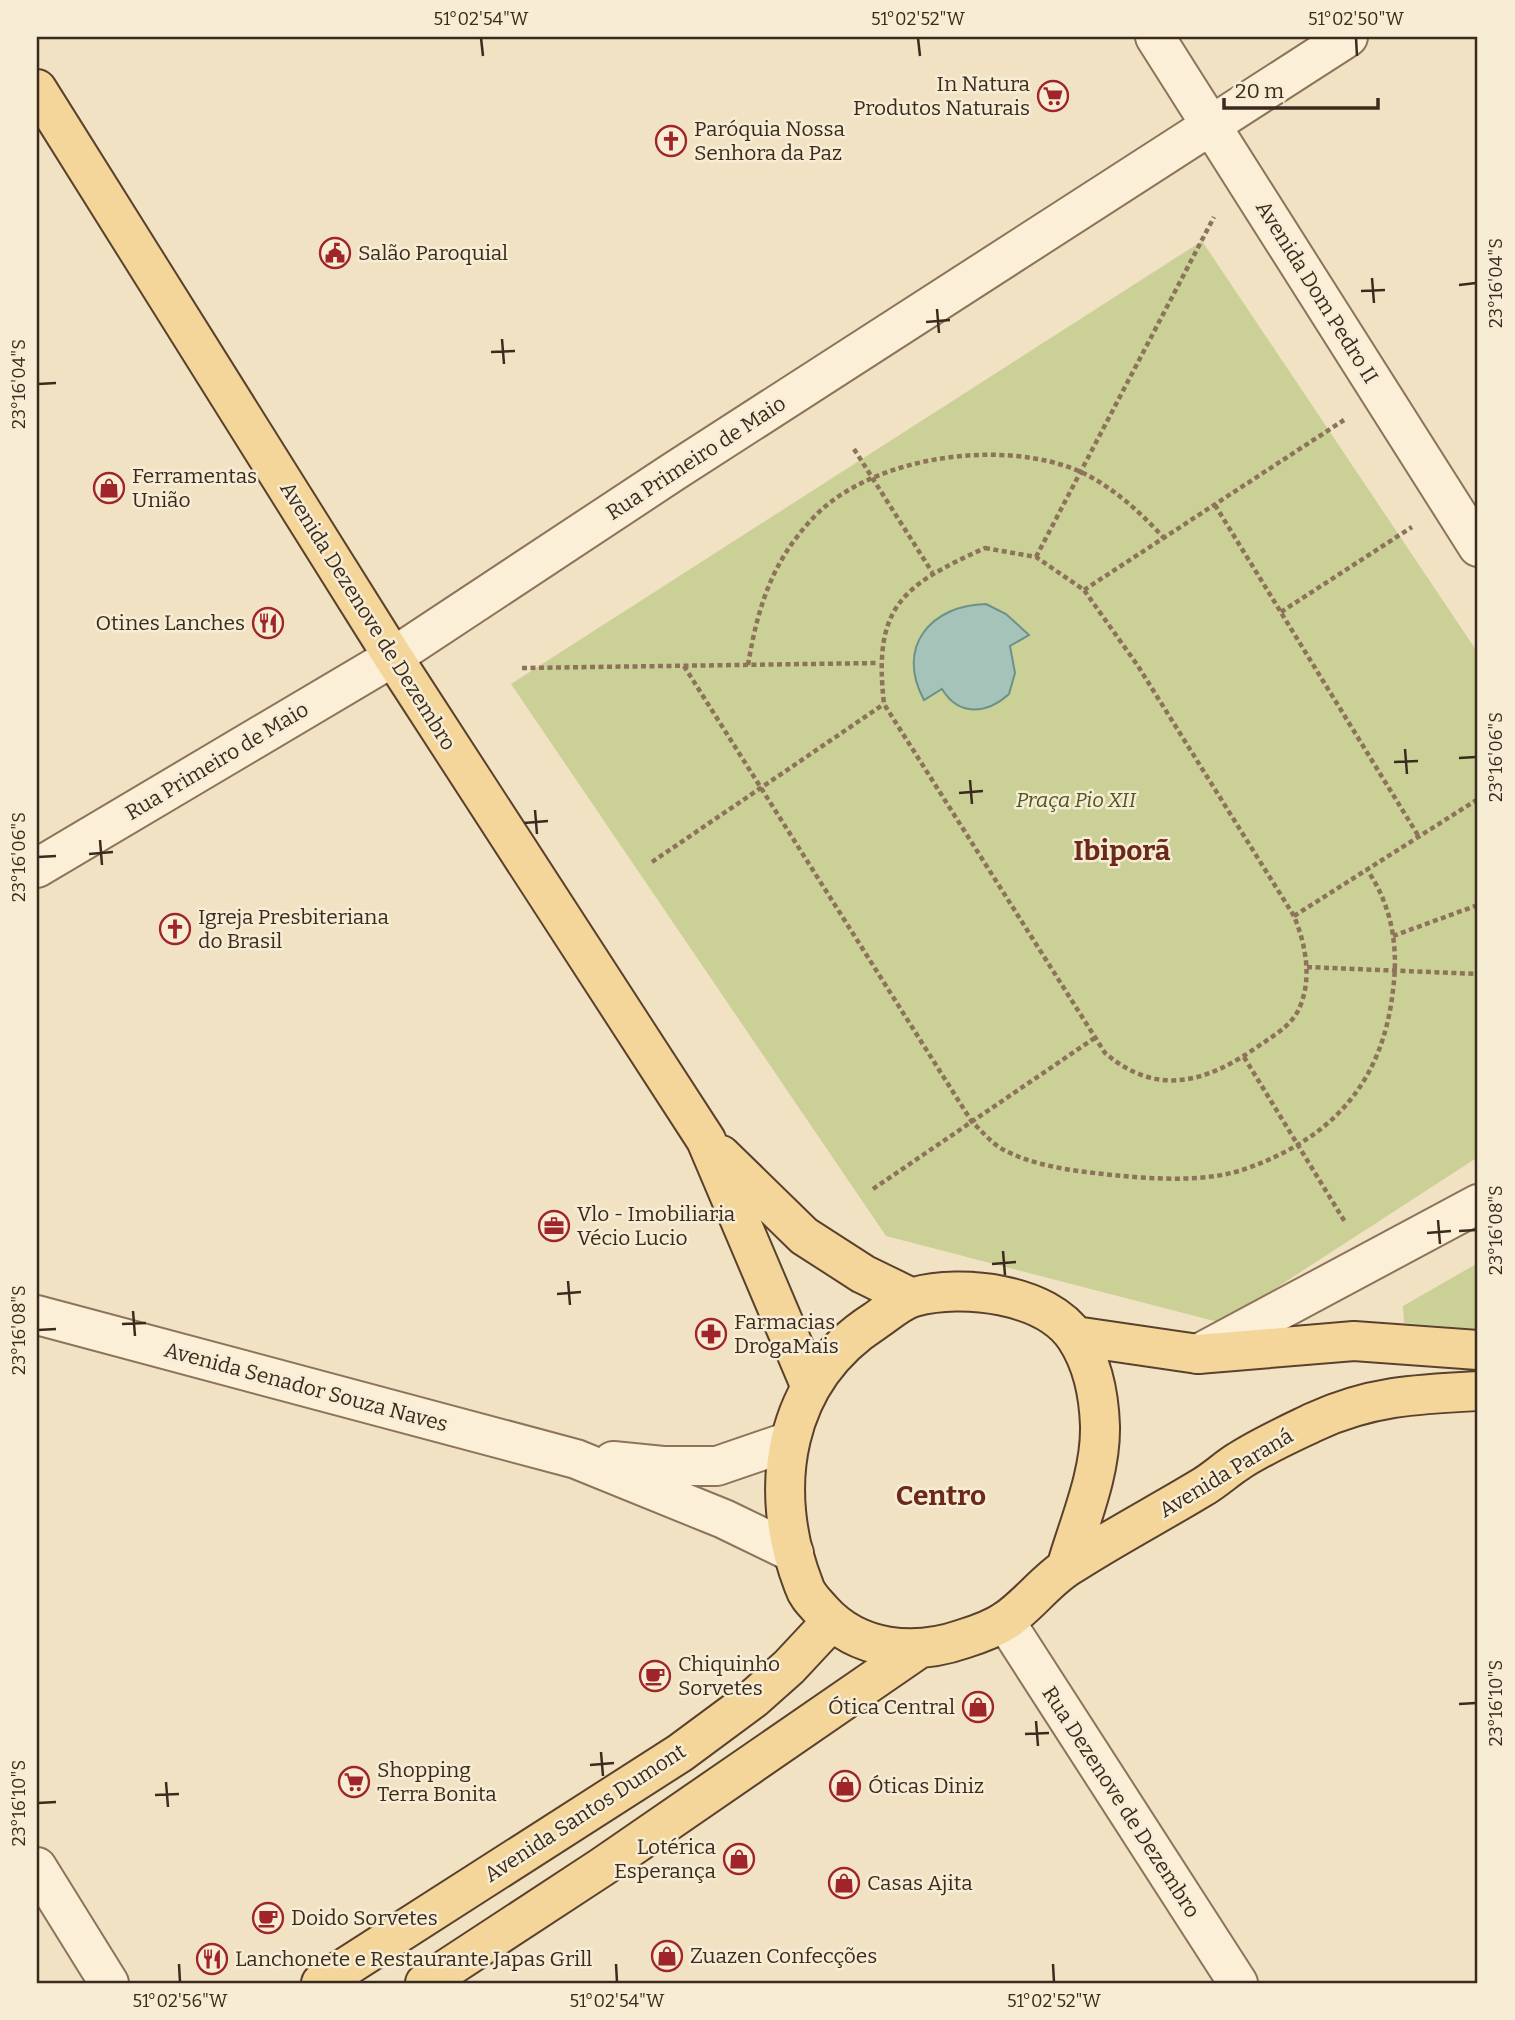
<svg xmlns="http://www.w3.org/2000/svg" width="1515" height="2020" viewBox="0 0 1515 2020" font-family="Bitter,serif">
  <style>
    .green { fill: #cbd097 }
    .water { fill: #a6c3ba; stroke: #6c9288; stroke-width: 2 }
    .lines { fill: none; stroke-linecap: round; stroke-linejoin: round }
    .minor-casing { stroke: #8c7359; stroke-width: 42 }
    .major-casing { stroke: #5a412d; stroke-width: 42 }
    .path { stroke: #8c7359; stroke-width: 4.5; stroke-dasharray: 5 3.5; stroke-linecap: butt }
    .minor { stroke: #fbefd8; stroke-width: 38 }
    .major { stroke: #f5d69a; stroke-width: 38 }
    .ticks { fill: none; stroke: #3b2b1e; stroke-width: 2.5 }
    .labels { text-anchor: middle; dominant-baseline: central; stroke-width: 5; stroke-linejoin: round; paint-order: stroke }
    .poi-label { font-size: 21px; fill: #3b2b1e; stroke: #f7ecd4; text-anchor: start }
    .street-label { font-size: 21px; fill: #3b2b1e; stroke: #f7ecd4 }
    .park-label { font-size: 21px; font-style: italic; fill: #4d5923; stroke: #f7ecd4 }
    .district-label { font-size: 28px; font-weight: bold; fill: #6b291b; stroke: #f7ecd4 }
    .neatline { fill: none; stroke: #3b2b1e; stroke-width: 2.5 }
    .ticks-label { font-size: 18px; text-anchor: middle; fill: #3b2b1e }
  </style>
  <rect width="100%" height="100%" fill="#f1e2c4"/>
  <path class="green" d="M 1202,241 L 1478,653 L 1478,1157 L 1222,1323 L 886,1236 L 511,684 Z
    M 1478,1263 L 1478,1329 L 1404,1323 L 1403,1306 Z"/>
  <path class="water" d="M 986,604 L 1006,614 L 1029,635 L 1010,646 L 1015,673 L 1009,694 C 987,714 959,717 942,689 L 924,700 C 895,647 931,605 986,604 Z"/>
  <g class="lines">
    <g class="minor-casing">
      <path id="minor" d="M 1155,37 L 1478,547
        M 37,868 L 393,657 L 673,472 L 1348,37
        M 37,1315 L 576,1459 L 724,1519 L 794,1553
        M 1198,1354 L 1478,1204
        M 613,1461 L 663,1466 L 717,1466 L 790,1441
        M 1005,1621 L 1238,1983
        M 37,1867 L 109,1983"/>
    </g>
    <g class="major-casing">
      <path id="major" d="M 37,89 L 393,657 L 706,1140 L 810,1385
        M 721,1155 L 804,1236 L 863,1274 L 910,1297
        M 1075,1336 L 1198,1354 L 1354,1341 L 1478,1350
        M 1066,1568 C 1079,1523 1101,1474 1100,1426 C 1099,1396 1093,1364 1076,1338 C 1046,1293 962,1284 914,1297 C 900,1301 887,1313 875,1321 C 783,1380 766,1489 804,1586 C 807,1596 815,1603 822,1611 C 858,1651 914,1656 963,1639 C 976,1635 993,1629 1005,1621 C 1028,1606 1045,1581 1069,1566 C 1112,1538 1158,1514 1201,1488 C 1215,1480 1226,1469 1239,1461 C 1262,1446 1289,1434 1314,1422 C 1370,1396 1418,1394 1478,1391
        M 321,1983 L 680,1753 L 753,1699 L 789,1667 L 831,1622
        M 425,1983 L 602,1867 L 917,1650"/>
    </g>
    <path class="path" d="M 854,449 L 932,572
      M 1215,505 L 1419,837
      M 985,548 L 1036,557 L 1084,590 L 1138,666 L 1294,916 C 1305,943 1312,975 1301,1004 C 1294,1024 1276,1034 1260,1045 C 1208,1082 1158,1098 1105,1053 L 884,704 C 873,607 901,586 985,548 Z
      M 1036,557 L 1214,217
      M 1084,590 L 1344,420
      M 1281,612 L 1412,527
      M 748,665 C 758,606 772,561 814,517 C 873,455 1005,438 1081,472 C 1113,487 1140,512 1164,538
      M 684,666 L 972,1122 C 982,1131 992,1144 1004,1150 C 1037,1167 1075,1171 1112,1175 C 1155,1179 1207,1183 1248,1168 C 1334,1137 1383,1081 1393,990 C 1397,961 1395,929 1384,902 C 1380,890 1373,879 1367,869
      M 522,668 L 879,663
      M 652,862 L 884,704
      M 1294,916 L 1478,799
      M 1393,936 L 1478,905
      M 1307,967 L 1478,974
      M 1244,1057 L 1345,1222
      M 873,1189 L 1096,1037"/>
    <use href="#minor" class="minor"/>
    <use href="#major" class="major"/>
  </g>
  <path class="ticks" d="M 481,38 L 483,56M 918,38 L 920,56M 1356,38 L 1357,56M 1372,278 L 1374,303M 1459,285 L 1476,283M 1361,291 L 1385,290M 937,309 L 939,333M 926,322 L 950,320M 502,339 L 504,364M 491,352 L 515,351M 38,384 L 56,383M 1405,749 L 1407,774M 1459,758 L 1476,757M 1394,762 L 1418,761M 970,780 L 972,804M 959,793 L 983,791M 535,810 L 537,834M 524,823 L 548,821M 100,840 L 102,865M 89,854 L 113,852M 38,857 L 56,856M 1438,1220 L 1440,1244M 1459,1231 L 1476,1230M 1427,1233 L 1451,1231M 1003,1251 L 1005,1275M 992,1264 L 1016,1262M 568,1281 L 570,1305M 557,1294 L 581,1292M 133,1311 L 135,1336M 122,1324 L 146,1323M 38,1330 L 56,1329M 1459,1704 L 1476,1703M 1036,1721 L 1038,1746M 1025,1734 L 1049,1733M 601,1752 L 603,1776M 590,1765 L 614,1763M 166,1782 L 168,1807M 155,1795 L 179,1794M 38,1803 L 56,1802M 179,1964 L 180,1982M 616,1964 L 617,1982M 1053,1964 L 1054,1982"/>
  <defs>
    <g id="supermarket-ring" transform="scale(1.575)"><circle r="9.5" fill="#f7ecd4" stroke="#9f252a" stroke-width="1.5"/><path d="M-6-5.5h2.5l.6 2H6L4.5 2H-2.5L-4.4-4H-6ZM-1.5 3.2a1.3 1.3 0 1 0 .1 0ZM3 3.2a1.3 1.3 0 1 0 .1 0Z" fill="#9f252a"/></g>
    <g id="church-ring" transform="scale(1.575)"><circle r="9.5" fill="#f7ecd4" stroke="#9f252a" stroke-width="1.5"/><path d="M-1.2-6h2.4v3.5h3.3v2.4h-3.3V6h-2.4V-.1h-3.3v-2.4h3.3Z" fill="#9f252a"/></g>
    <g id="civic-ring" transform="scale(1.575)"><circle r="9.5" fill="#f7ecd4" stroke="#9f252a" stroke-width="1.5"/><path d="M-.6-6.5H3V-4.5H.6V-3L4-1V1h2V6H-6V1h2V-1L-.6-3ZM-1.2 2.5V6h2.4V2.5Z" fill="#9f252a"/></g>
    <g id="shop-ring" transform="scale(1.575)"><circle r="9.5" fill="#f7ecd4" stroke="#9f252a" stroke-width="1.5"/><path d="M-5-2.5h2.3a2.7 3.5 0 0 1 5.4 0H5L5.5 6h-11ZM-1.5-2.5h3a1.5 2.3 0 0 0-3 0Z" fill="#9f252a"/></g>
    <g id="restaurant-ring" transform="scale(1.575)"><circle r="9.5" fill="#f7ecd4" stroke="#9f252a" stroke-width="1.5"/><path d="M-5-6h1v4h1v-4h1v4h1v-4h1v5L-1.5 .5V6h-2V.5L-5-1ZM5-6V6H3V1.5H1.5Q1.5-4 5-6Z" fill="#9f252a"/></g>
    <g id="office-ring" transform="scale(1.575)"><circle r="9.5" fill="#f7ecd4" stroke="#9f252a" stroke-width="1.5"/><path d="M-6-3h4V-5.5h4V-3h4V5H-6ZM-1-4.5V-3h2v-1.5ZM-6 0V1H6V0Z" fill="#9f252a"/></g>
    <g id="pharmacy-ring" transform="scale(1.575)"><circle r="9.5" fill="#f7ecd4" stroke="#9f252a" stroke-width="1.5"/><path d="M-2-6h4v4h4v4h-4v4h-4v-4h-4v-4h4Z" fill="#9f252a"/></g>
    <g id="cafe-ring" transform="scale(1.575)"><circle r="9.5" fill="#f7ecd4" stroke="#9f252a" stroke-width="1.5"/><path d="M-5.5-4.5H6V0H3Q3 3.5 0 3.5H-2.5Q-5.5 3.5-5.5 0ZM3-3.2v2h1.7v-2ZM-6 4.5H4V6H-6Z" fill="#9f252a"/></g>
  </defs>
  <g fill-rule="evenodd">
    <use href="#supermarket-ring" x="1053" y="96"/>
    <use href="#church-ring" x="671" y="141"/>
    <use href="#civic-ring" x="335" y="253"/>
    <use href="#shop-ring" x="109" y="488"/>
    <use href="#restaurant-ring" x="268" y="623"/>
    <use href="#church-ring" x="175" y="929"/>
    <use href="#office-ring" x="554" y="1226"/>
    <use href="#pharmacy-ring" x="711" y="1334"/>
    <use href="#cafe-ring" x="655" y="1676"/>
    <use href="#shop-ring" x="978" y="1707"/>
    <use href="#supermarket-ring" x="354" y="1782"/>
    <use href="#shop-ring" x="845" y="1786"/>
    <use href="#shop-ring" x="739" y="1859"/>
    <use href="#shop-ring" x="844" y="1883"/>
    <use href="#cafe-ring" x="268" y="1918"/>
    <use href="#shop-ring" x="667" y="1956"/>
    <use href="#restaurant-ring" x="212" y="1959"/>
  </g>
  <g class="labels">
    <g class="poi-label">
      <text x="1030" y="84" text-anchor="end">In Natura<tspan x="1030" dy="24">Produtos Naturais</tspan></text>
      <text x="694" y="129">Paróquia Nossa<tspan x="694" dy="24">Senhora da Paz</tspan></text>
      <text x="358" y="253">Salão Paroquial</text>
      <text x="132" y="476">Ferramentas<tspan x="132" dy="24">União</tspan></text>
      <text x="245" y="623" text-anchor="end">Otines Lanches</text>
      <text x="198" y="917">Igreja Presbiteriana<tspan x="198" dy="24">do Brasil</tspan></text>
      <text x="577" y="1214">Vlo - Imobiliaria<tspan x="577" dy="24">Vécio Lucio</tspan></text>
      <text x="734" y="1322">Farmacias<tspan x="734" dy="24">DrogaMais</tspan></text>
      <text x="678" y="1664">Chiquinho<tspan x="678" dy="24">Sorvetes</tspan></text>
      <text x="955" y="1707" text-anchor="end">Ótica Central</text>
      <text x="377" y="1770">Shopping<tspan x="377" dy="24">Terra Bonita</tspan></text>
      <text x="868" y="1786">Óticas Diniz</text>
      <text x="716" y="1847" text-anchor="end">Lotérica<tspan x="716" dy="24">Esperança</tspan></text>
      <text x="867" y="1883">Casas Ajita</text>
      <text x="291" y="1918">Doido Sorvetes</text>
      <text x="690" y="1956">Zuazen Confecções</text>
      <text x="235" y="1959">Lanchonete e Restaurante Japas Grill</text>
    </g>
    <g class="street-label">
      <text transform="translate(1317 292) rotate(58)">Avenida Dom Pedro II</text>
      <text transform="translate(696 458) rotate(-33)">Rua Primeiro de Maio</text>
      <text transform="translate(368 616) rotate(58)">Avenida Dezenove de Dezembro</text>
      <text transform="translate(217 761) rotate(-31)">Rua Primeiro de Maio</text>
      <text transform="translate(306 1387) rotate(15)">Avenida Senador Souza Naves</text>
      <text transform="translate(1226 1473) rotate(-31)">Avenida Paraná</text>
      <text transform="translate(1121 1802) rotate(57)">Rua Dezenove de Dezembro</text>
      <text transform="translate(585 1813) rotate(-33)">Avenida Santos Dumont</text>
    </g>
    <g class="park-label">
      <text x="1076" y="800">Praça Pio XII</text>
    </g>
    <g class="district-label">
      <text x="1122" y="850">Ibiporã</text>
      <text x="941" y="1495">Centro</text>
    </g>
  </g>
  <rect width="1515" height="2020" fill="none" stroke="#f7ecd4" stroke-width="77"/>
  <path d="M1224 98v10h154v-10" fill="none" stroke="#3b2b1e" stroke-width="3.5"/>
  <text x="1235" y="98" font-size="21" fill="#3b2b1e" stroke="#f7ecd4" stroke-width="5" paint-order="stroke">20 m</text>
  <rect x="38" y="38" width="1438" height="1944" class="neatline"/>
  <g class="ticks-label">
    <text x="481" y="25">51°02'54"W</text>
    <text x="918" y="25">51°02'52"W</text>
    <text x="1356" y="25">51°02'50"W</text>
    <text transform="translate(1496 283) rotate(-90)" y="6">23°16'04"S</text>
    <text transform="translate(19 384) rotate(-90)" y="6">23°16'04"S</text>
    <text transform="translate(1496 757) rotate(-90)" y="6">23°16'06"S</text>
    <text transform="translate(19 857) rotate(-90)" y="6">23°16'06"S</text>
    <text transform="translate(1496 1230) rotate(-90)" y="6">23°16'08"S</text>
    <text transform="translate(19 1330) rotate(-90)" y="6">23°16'08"S</text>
    <text transform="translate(1496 1703) rotate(-90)" y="6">23°16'10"S</text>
    <text transform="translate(19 1803) rotate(-90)" y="6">23°16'10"S</text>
    <text x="180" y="2007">51°02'56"W</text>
    <text x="617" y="2007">51°02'54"W</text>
    <text x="1054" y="2007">51°02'52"W</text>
  </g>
</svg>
